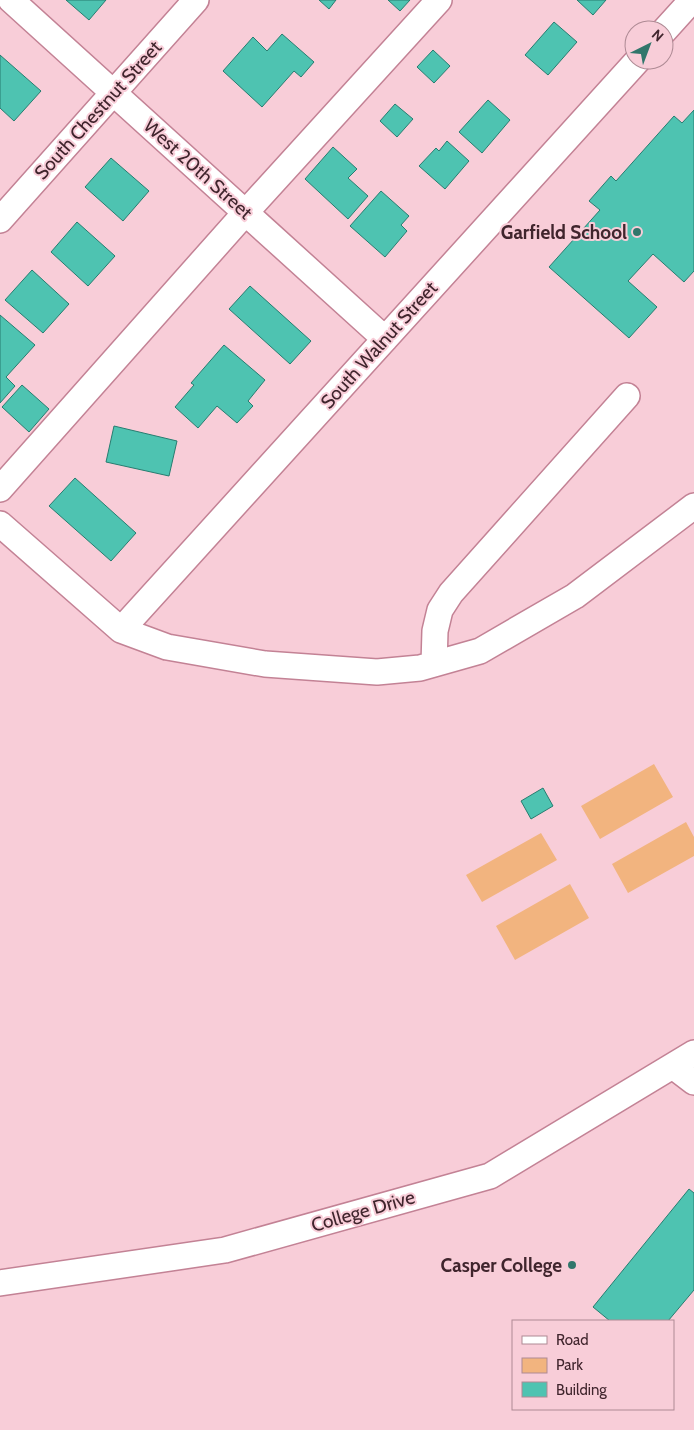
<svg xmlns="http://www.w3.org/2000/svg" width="694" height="1430" viewBox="0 0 694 1430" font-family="Cabin,sans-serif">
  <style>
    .green { fill: #f2b47f }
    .building { fill: #4ec3b1; stroke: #277d70 }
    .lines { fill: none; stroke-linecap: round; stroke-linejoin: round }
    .minor-casing { stroke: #c38295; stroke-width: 28 }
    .minor { stroke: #fff; stroke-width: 25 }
    .poi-dot { fill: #31766b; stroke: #f8cdd8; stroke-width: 2 }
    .labels { text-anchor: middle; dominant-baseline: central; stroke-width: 4; stroke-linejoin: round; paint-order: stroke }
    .street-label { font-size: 19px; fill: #40252d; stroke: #f8cdd8 }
    .poi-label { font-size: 19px; font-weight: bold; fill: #40252d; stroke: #f8cdd8; text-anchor: end }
  </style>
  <rect width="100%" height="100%" fill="#f8cdd8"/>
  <path class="green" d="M 654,764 L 673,797 L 600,839 L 581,806 Z
    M 686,822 L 694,837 L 694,856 L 628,893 L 612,864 Z
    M 541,833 L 557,860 L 482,902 L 466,875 Z
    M 570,884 L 589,918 L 515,960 L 496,926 Z"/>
  <path class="building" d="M 66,0 L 106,0 L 89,20 Z
    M 319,0 L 336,0 L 329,9 Z
    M 388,0 L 410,0 L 400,11 Z
    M 577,0 L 606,0 L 593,15 Z
    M 554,22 L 577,42 L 548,75 L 525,55 Z
    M 282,34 L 314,62 L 301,77 L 294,71 L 262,107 L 223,71 L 253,37 L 267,51 Z
    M 433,50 L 450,66 L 434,83 L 417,67 Z
    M 0,55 L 41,91 L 14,121 L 0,108 Z
    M 488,100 L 510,120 L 482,153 L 459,132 Z
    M 395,104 L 413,119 L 397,137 L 380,121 Z
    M 694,110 L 694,271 L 684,282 L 653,254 L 628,281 L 657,307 L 629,338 L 549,267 L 600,210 L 589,201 L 611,176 L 616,181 L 674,116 L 682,123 Z
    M 447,141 L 469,161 L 445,189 L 419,166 L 436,148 L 439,151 Z
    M 333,147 L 357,169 L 348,178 L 368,196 L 348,219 L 305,179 Z
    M 111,158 L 149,191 L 123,221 L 85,187 Z
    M 381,191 L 409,216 L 401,225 L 407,231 L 385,257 L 350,226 Z
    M 77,222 L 115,256 L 88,286 L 51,252 Z
    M 32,270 L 69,304 L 43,333 L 5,300 Z
    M 250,286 L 311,341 L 290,364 L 229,309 Z
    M 0,315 L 35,345 L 6,377 L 15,386 L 0,403 Z
    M 224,345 L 265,380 L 248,401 L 253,406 L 237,423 L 217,406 L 198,428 L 175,407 L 194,385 L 191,383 Z
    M 22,385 L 49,409 L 29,432 L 2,407 Z
    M 114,426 L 177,441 L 169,476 L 106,462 Z
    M 75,478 L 136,533 L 111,561 L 49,506 Z
    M 543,788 L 553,806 L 531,819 L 521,801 Z
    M 689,1189 L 694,1193 L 694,1290 L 668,1321 L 610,1321 L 593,1307 Z"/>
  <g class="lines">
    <g class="minor-casing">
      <path id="minor" d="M 11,0 L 385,339
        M 664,31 L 692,0
        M 0,220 L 196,0
        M 0,489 L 246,212 L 439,0
        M 0,524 L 121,630 L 167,647 L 265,664 L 377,672 L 420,668 L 480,651 L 575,596 L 694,506
        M 121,630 L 638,60
        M 434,664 L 435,631 L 440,610 L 451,593 L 627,396
        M 673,1066 L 694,1082
        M 0,1283 L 225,1250 L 490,1176 L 694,1053"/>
    </g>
    <use href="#minor" class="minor"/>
  </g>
  <g class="poi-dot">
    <circle cx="637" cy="232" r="5"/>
    <circle cx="572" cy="1265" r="5"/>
  </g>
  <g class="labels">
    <g class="street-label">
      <text transform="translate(98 110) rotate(-48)">South Chestnut Street</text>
      <text transform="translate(198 169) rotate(42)">West 20th Street</text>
      <text transform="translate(379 345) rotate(-48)">South Walnut Street</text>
      <text transform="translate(363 1211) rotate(-16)">College Drive</text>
    </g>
    <g class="poi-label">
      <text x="627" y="232">Garfield School</text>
      <text x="562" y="1265">Casper College</text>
    </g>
  </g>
  <rect x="512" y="1320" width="162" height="90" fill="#f8cdd8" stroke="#ae8a94"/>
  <rect x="522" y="1336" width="25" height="8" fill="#ffffff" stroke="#ae8a94"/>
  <text x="556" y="1345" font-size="15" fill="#40252d">Road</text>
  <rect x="522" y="1358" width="25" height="15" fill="#f2b47f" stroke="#ae8a94"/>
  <text x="556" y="1370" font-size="15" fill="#40252d">Park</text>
  <rect x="522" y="1382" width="25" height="15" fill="#4ec3b1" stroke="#ae8a94"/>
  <text x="556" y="1395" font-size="15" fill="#40252d">Building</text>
  <g transform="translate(649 45) rotate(42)"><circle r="24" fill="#f8cdd8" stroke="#ae8a94"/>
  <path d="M0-4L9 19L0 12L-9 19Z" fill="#31766b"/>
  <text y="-8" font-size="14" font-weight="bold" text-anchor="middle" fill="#40252d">N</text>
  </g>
</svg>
